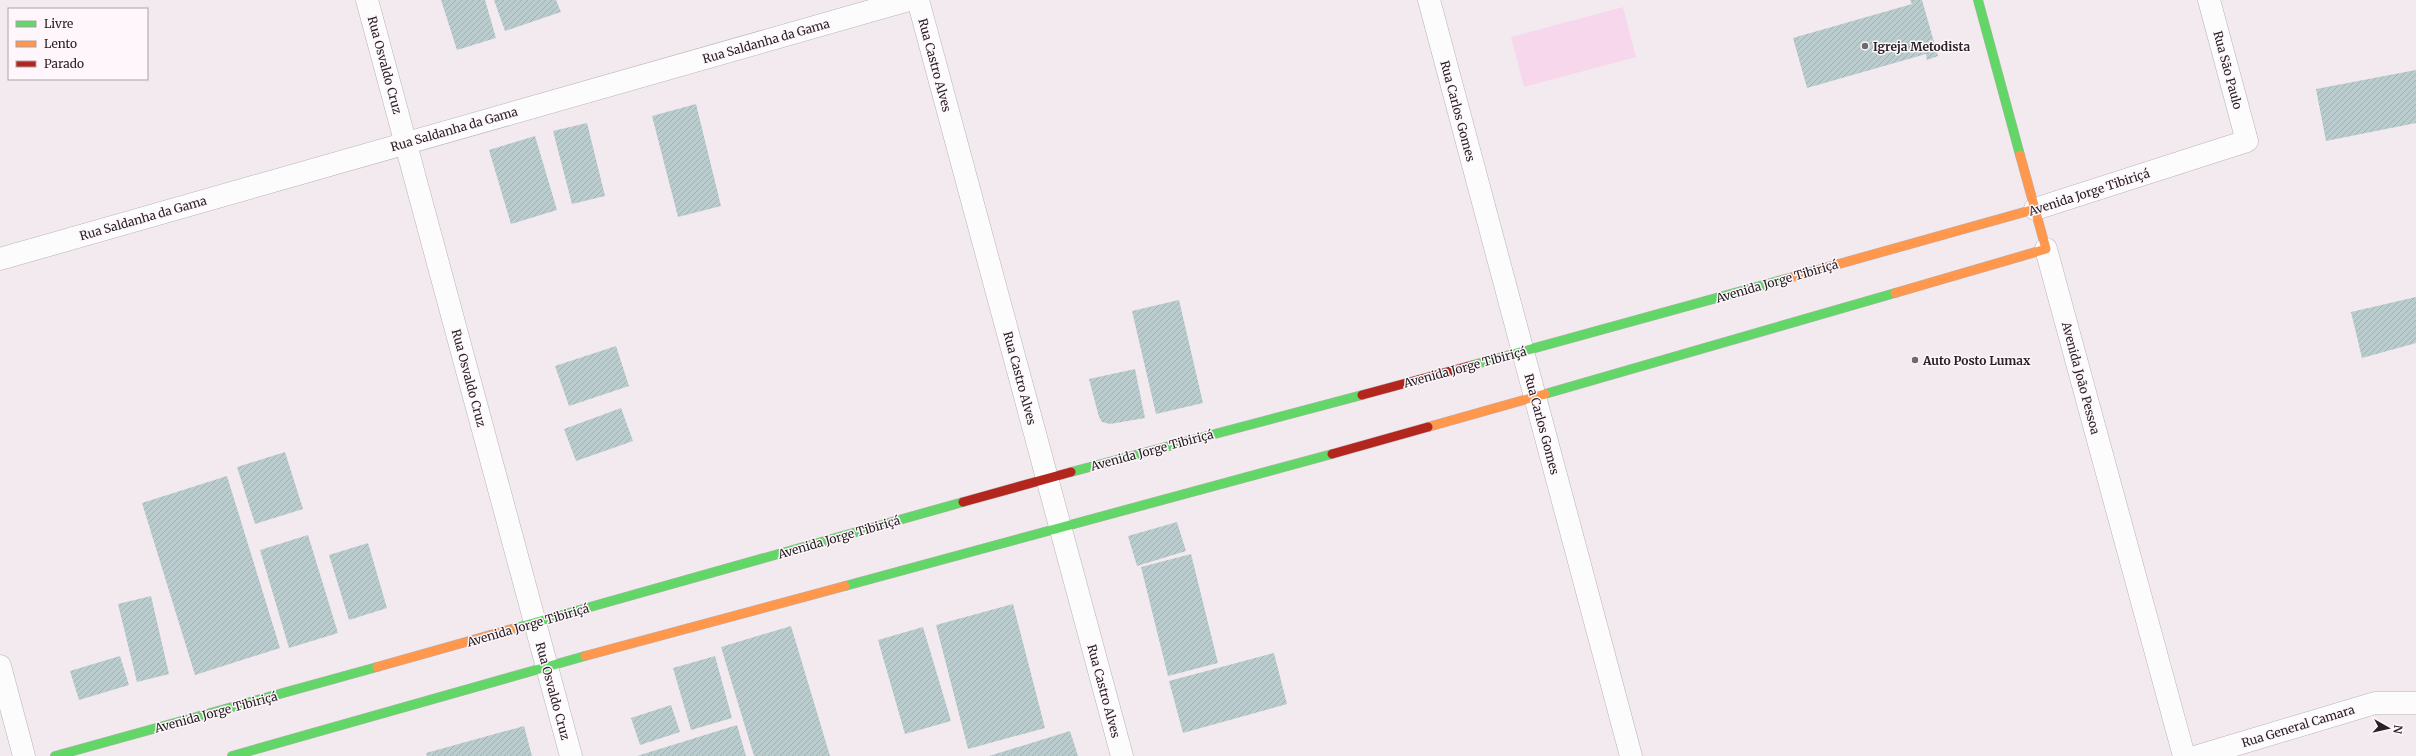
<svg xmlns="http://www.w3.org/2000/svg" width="2416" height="756" viewBox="0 0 2416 756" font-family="Merriweather,serif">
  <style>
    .pitch { fill: #f7d7eb }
    .building { fill: url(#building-hatch) }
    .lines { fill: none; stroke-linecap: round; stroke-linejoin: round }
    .street-casing { stroke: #b9b2b6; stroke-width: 23 }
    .fast-casing { stroke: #b9b2b6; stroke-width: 10 }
    .slow-casing { stroke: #b9b2b6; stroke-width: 10 }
    .jam-casing { stroke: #b9b2b6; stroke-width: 10 }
    .street { stroke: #fdfcfd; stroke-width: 22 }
    .fast { stroke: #63d668; stroke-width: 9 }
    .slow { stroke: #ff974d; stroke-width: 9 }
    .jam { stroke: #b3261e; stroke-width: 9 }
    .poi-dot { fill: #6f686c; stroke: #fef6fb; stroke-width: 1.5 }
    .labels { text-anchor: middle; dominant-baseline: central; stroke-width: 3; stroke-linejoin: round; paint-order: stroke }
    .street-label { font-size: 12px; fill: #282226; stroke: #fef6fb }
    .poi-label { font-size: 12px; font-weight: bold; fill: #282226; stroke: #fef6fb; text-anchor: start }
  </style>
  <defs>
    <pattern id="building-hatch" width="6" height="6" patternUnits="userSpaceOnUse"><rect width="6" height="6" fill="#bacccd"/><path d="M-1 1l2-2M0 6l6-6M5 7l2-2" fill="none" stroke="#a0afb0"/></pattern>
  </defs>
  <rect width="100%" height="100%" fill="#f3eaef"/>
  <path class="pitch" d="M 1623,7 L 1636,57 L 1524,87 L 1511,37 Z"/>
  <path class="building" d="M 441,0 L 485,0 L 496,38 L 457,50 Z
    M 494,0 L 556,0 L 561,12 L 505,31 Z
    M 1910,0 L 1922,0 L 1938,56 L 1927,60 L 1926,54 L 1807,88 L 1793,38 L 1912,4 Z
    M 2416,70 L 2416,123 L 2326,141 L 2316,89 Z
    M 696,104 L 721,206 L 678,217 L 652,116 Z
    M 587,123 L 605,196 L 572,204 L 553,131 Z
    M 535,136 L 557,210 L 511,224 L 489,150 Z
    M 2416,297 L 2416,343 L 2362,358 L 2351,312 Z
    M 1179,300 L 1203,403 L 1156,414 L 1132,311 Z
    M 616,346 L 629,386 L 569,406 L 555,366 Z
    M 1135,369 L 1145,418 L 1110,424 L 1102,422 L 1099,417 L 1089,379 Z
    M 621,408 L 633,441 L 576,461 L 564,429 Z
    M 285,452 L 303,509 L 255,524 L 237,467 Z
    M 227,476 L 280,648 L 195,675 L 142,503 Z
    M 1177,522 L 1186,551 L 1137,566 L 1128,536 Z
    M 308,535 L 338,633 L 289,648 L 260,550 Z
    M 368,543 L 387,608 L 349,620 L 329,555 Z
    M 1191,554 L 1218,663 L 1168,676 L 1141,567 Z
    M 151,596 L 169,674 L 137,682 L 118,604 Z
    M 1013,604 L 1045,728 L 968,749 L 936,625 Z
    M 791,626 L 830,756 L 754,756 L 721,647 Z
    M 923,627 L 951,721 L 905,734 L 878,640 Z
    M 1274,653 L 1287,704 L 1183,733 L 1169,681 Z
    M 120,656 L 129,685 L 79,700 L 70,671 Z
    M 715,656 L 732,718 L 691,730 L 673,668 Z
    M 671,705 L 680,732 L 640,745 L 631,718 Z
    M 737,725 L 746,756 L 637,756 Z
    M 524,726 L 532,756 L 427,756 L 426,753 Z
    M 1070,731 L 1078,756 L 989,756 Z"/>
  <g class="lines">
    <g class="street-casing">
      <path id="street" d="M 367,0 L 571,756
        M 918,0 L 1122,756
        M 1429,0 L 1631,756
        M 2035,209 L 2247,141 L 2209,0
        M 2046,249 L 2184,756
        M 0,259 L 909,0
        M 0,666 L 24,756
        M 2198,756 L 2375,703 L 2416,703"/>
    </g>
    <g class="fast-casing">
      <path id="fast" d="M 1978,0 L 2020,155
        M 1473,365 L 1789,278
        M 1545,394 L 1895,293
        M 1071,472 L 1362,395
        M 845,586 L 1332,454
        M 512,629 L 963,502
        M 55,756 L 377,667
        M 232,756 L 585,656"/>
    </g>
    <g class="slow-casing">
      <path id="slow" d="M 1789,278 L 2035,209
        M 1895,293 L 2046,249 L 2020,155
        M 1428,427 L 1545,394
        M 585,656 L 845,586
        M 377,667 L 512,629"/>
    </g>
    <g class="jam-casing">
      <path id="jam" d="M 1362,395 L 1473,365
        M 1332,454 L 1428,427
        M 963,502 L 1071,472"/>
    </g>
    <use href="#street" class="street"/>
    <use href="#fast" class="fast"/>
    <use href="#slow" class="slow"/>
    <use href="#jam" class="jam"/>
  </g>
  <g class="poi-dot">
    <circle cx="1865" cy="46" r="4"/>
    <circle cx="1915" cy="360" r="4"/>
  </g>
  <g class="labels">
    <g class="street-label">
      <text transform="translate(766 41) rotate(-16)">Rua Saldanha da Gama</text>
      <text transform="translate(385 65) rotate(75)">Rua Osvaldo Cruz</text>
      <text transform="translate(935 65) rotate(75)">Rua Castro Alves</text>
      <text transform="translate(2228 70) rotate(75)">Rua São Paulo</text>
      <text transform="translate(1458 111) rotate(75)">Rua Carlos Gomes</text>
      <text transform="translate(454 129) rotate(-16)">Rua Saldanha da Gama</text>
      <text transform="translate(2089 192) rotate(-18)">Avenida Jorge Tibiriçá</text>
      <text transform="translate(143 218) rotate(-16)">Rua Saldanha da Gama</text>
      <text transform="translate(1777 281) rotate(-16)">Avenida Jorge Tibiriçá</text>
      <text transform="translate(1465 367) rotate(-15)">Avenida Jorge Tibiriçá</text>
      <text transform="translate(469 378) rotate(75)">Rua Osvaldo Cruz</text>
      <text transform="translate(1020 378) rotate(75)">Rua Castro Alves</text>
      <text transform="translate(2081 378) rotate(75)">Avenida João Pessoa</text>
      <text transform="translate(1542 424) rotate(75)">Rua Carlos Gomes</text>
      <text transform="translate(1152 450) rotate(-15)">Avenida Jorge Tibiriçá</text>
      <text transform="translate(839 537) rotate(-16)">Avenida Jorge Tibiriçá</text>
      <text transform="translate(528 625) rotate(-16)">Avenida Jorge Tibiriçá</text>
      <text transform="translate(553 691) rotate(75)">Rua Osvaldo Cruz</text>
      <text transform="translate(1104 691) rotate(75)">Rua Castro Alves</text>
      <text transform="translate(216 712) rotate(-15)">Avenida Jorge Tibiriçá</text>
      <text transform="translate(2298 726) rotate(-17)">Rua General Camara</text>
    </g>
    <g class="poi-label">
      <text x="1873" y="46">Igreja Metodista</text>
      <text x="1923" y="360">Auto Posto Lumax</text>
    </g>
  </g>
  <rect x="8" y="8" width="140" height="72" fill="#fef6fb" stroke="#a8a1a6"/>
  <rect x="16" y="21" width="20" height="6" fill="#63d668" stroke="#a8a1a6"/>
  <text x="44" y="28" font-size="12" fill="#282226">Livre</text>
  <rect x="16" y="41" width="20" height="6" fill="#ff974d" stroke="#a8a1a6"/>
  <text x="44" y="48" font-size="12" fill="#282226">Lento</text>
  <rect x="16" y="61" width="20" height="6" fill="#b3261e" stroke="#a8a1a6"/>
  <text x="44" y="68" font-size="12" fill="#282226">Parado</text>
  <g transform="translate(2388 728) rotate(98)" stroke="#fef6fb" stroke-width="3" paint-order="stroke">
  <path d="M0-3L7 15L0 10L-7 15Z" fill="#282226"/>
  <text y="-6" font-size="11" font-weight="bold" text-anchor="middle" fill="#282226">N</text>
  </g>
</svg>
